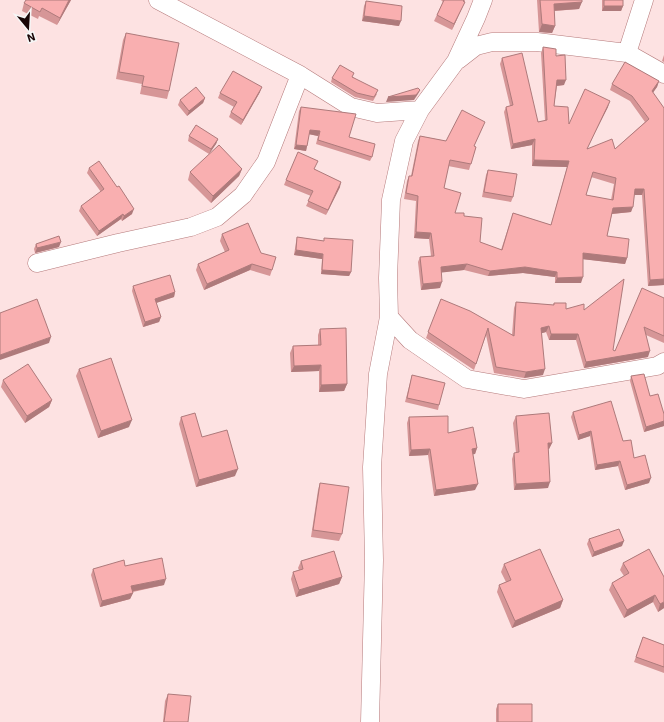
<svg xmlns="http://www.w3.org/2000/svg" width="664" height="722" viewBox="0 0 664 722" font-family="'IBM Plex Sans',sans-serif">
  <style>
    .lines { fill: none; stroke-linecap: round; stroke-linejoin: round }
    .minor-casing { stroke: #b57a7b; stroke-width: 19 }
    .minor { stroke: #fff; stroke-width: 18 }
    .wall { fill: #d69697; fill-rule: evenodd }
    .shaded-wall { fill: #ae7a7b }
    .building { fill: #f9afb0; stroke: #ae7a7b; fill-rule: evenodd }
  </style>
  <rect width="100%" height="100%" fill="#fde2e2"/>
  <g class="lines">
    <g class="minor-casing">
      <path id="minor" d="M 158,0 L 300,75 L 351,107 L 377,113 L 420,110
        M 627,53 L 644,0
        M 458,60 L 476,46 L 492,42 L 537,42 L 627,53 L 664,74
        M 37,263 L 118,243 L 191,227 L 217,217 L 243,195 L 266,162 L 300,75
        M 389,317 L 410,340 L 467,379 L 524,389 L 657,366 L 664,362
        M 370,722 L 374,560 L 372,467 L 378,374 L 389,317 L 388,278 L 391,200 L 404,141 L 420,110 L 456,61 L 476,18 L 483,0"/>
    </g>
    <use href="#minor" class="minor"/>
  </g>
  <path class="wall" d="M 71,0 L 57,25 L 39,16 L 38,19 L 22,11 L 24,3 Z
    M 441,0 L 465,0 L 462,8 L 452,30 L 434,21 L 443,2 Z
    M 537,0 L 582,0 L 579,9 L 554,11 L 555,26 L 552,33 L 539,32 Z
    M 602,0 L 623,0 L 623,6 L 621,11 L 602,11 Z
    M 366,1 L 399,26 L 362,21 L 364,6 Z
    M 126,33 L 169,91 L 167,99 L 140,94 L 142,84 L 116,79 L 123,40 Z
    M 543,47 L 556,56 L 564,85 L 557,86 L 554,106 L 569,124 L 608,107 L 587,148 L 615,149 L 645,122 L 630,101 L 610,90 L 612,84 L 659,81 L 657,87 L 653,92 L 664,285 L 648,286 L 642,195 L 634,195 L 631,212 L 612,214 L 607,236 L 627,258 L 625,264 L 583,259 L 581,283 L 555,283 L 555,277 L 523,273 L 488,276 L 464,270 L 441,272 L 440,288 L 421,290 L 418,262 L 420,257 L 431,256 L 429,239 L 414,238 L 416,201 L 404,199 L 407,181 L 409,176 L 411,176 L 418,141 L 420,136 L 446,141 L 482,128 L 474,146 L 476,147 L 469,170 L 448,166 L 444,188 L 455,213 L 464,216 L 480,242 L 501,250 L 513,213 L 551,225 L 567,167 L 532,166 L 532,145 L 511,149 L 504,112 L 506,107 L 510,106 L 500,64 L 502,58 L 538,122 L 545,121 L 541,53 ZM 591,177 L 614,184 L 611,200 L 586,195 Z
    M 664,55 L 664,62 L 662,61 Z
    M 353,77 L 377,94 L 373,101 L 355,97 L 331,82 L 332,78 Z
    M 260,92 L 241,125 L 229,117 L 231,112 L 234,107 L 218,98 L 220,93 Z
    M 205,98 L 203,103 L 187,116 L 178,105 L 180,100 Z
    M 301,107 L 349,137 L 372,157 L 370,161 L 316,144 L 318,136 L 309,134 L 307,146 L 306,151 L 294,149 L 299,111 Z
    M 189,136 L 218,139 L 216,144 L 209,154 L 188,141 Z
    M 89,168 L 132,214 L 122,221 L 121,219 L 97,236 L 79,211 L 81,206 L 101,192 L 87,173 Z
    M 242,169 L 239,176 L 211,203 L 188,180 L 190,172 Z
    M 315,169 L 340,187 L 326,215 L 306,206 L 311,196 L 284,185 L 286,180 Z
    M 488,170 L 513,197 L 511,202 L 482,197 L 486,175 Z
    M 222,234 L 261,253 L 272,270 L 270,276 L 250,270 L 204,290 L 196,270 L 198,264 L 225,252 L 220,241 Z
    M 297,237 L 324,241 L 324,238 L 351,272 L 349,276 L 321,274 L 322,259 L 294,255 L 296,242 Z
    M 36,244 L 59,247 L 35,253 L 34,249 Z
    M 133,286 L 175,292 L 174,297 L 156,303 L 161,317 L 159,322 L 143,327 L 132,291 Z
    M 664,298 L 664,343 L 646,335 L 648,357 L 584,368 L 576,340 L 549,340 L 546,332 L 542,333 L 543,375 L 524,378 L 494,373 L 486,335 L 474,370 L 426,338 L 441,299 L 512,335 L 514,308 L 516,302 L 553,305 L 554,303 L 566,309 L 584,310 L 613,350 L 615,351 Z
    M 320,329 L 347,384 L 344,391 L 319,392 L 319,371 L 291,372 L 290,353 L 293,346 L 318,345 L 318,335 Z
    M 79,369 L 129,427 L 98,438 L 76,376 Z
    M 412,375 L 439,405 L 438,410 L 405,402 Z
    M 631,376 L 650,396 L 664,414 L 664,426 L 644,432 L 630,381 Z
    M 3,380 L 52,400 L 49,407 L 25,423 L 1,387 Z
    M 573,412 L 623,441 L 649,483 L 625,490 L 618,466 L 595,470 L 590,436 L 578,440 L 571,417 Z
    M 516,416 L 552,443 L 549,449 L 548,449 L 548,488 L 514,490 L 512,459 L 514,453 L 516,453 L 513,423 Z
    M 181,417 L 202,437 L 235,476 L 196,487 L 179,424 Z
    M 409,417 L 448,433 L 477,448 L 475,454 L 473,454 L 475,490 L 434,496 L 428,455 L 409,456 L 407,423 Z
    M 320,483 L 342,534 L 339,541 L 311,537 L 318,490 Z
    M 589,539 L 622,546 L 592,557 L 587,544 Z
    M 649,549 L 664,608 L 658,612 L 653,602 L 624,618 L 609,590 L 612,583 L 624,576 L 620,570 L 623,563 Z
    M 301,561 L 342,577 L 339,584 L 296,597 L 291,579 L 293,572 L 299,570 L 298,568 Z
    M 504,564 L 563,600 L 560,608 L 512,628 L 497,592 L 499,585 L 506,582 L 501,572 Z
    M 93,569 L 164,585 L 133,592 L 133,593 L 130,599 L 100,607 L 91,575 Z
    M 643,637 L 664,645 L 664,673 L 634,662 Z
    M 168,694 L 188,722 L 163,722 L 165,701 Z
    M 498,704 L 532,722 L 496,722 L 496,709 Z"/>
  <path class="shaded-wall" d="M 69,0 L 71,0 L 57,25 L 60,18 Z
    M 465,2 L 462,8 L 452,30 L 454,24 Z
    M 582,2 L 579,9 L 551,11 L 554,4 Z
    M 604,6 L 623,6 L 621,11 L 602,11 Z
    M 364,16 L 401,21 L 399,26 L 362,21 Z
    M 542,24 L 555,26 L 552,33 L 539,32 Z
    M 557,80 L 566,80 L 564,85 L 555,86 Z
    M 659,81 L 657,87 L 650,97 L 652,91 Z
    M 262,87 L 260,92 L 241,125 L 243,120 Z
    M 420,90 L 418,94 L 414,100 L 386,102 L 388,97 Z
    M 205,98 L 203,103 L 187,116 L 189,111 Z
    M 610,101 L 608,107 L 584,154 L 587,149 Z
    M 310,130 L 320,131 L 318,136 L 308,134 Z
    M 218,139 L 216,144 L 209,154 L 211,149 Z
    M 535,139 L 532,145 L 511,149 L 513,144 Z
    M 296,145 L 307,146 L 306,151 L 294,149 Z
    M 534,160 L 569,161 L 567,167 L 532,166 Z
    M 242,169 L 239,176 L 211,203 L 213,196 Z
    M 341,182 L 340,187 L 326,215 L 328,210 Z
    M 635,189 L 644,189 L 642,195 L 633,195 Z
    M 633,207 L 631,212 L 611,214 L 613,208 Z
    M 134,209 L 132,214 L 122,221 L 124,216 Z
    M 123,214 L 121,219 L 97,236 L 99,231 Z
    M 416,232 L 431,233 L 429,239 L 414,238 Z
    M 61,242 L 59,247 L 35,253 L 37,248 Z
    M 296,250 L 323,254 L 322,259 L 294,255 Z
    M 583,253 L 627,258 L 625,264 L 581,259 Z
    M 252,264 L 250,270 L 204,290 L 207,284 Z
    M 467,264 L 464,270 L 438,273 L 441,267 Z
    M 525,267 L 557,272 L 555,277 L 523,273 L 488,276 L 490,271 Z
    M 322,270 L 351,272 L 349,276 L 321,274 Z
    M 583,277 L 581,283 L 555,283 L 557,278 Z
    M 664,279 L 664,285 L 648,286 L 650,280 Z
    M 442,282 L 440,288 L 421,290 L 423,284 Z
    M 175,292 L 174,297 L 153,304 L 155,299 Z
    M 161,317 L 159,322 L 143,327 L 145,322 Z
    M 549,326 L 546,332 L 539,334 L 541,328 Z
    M 551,334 L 578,334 L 576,340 L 549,340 Z
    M 51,337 L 49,343 L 0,360 L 0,355 Z
    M 650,351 L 648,357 L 584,368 L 586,362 Z
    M 321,365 L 319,371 L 291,372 L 294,366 Z
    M 545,369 L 543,375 L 524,378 L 526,372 Z
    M 347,384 L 344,391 L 319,392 L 321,385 Z
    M 52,400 L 49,407 L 25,423 L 27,416 Z
    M 132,420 L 129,427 L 98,438 L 101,431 Z
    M 664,421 L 664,426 L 644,432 L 646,427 Z
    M 591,431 L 590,436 L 578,440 L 579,435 Z
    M 548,443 L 552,443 L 549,449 L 546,449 Z
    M 477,448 L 475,454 L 470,455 L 472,449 Z
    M 430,449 L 428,455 L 409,456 L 411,450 Z
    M 620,461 L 618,466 L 595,470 L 597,465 Z
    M 238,469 L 235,476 L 196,487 L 199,480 Z
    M 651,478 L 649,483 L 625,490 L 627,485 Z
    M 550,482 L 548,488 L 514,490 L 516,484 Z
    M 478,484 L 475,490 L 434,496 L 436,490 Z
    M 624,541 L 622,546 L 592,557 L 594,552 Z
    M 342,577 L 339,584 L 296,597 L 299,590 Z
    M 166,579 L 164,585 L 129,592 L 131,586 Z
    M 133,593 L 130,599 L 100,607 L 102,601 Z
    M 655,595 L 653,602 L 624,618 L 627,610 Z
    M 563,600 L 560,608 L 512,628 L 515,621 Z
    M 664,602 L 664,608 L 658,612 L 660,604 Z"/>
  <path class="building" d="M 26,0 L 69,0 L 60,18 L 42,8 L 40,12 L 24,3 Z
    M 444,0 L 464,0 L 463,1 L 465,2 L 454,24 L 437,15 Z
    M 540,0 L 582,0 L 582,2 L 554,4 L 555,26 L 542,24 Z
    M 604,0 L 623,0 L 623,6 L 604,6 Z
    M 366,1 L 402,6 L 401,21 L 364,16 Z
    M 126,33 L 179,43 L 169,91 L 142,86 L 144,76 L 119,72 Z
    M 543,47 L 556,49 L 556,56 L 565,55 L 566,80 L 557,80 L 554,106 L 568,107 L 569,124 L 585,89 L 610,101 L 587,149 L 612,139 L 615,149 L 649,119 L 632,96 L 612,84 L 625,62 L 659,81 L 652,91 L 664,108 L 664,279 L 650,280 L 644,189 L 635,189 L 633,207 L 613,208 L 607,236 L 629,239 L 627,258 L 583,253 L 583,277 L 557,278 L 557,272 L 525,267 L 490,271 L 467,264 L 441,267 L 442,282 L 423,284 L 420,257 L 434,256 L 431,233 L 416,232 L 418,196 L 406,193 L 409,176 L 412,176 L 420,136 L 446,141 L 462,110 L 485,122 L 474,146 L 476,147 L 471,164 L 450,160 L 444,188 L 461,193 L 455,213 L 464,213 L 464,216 L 482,218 L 480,242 L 502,250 L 513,213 L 551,225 L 569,161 L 534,160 L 535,139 L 513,144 L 506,107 L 513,105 L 502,58 L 522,53 L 538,122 L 547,120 ZM 593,172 L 616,178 L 613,200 L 586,195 Z
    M 340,65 L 354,73 L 352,77 L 378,90 L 374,97 L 357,93 L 332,78 Z
    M 233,71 L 262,87 L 243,120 L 231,112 L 237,102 L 220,93 Z
    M 196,87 L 205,98 L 189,111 L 180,100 Z
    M 418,88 L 420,90 L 416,95 L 388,97 Z
    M 301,107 L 356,114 L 349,137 L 375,144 L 372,157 L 318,140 L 320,131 L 310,130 L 307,146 L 296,145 Z
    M 196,125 L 218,139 L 211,149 L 189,136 Z
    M 219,145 L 242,169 L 213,196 L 190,172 Z
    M 298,152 L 318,161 L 314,169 L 341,182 L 328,210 L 308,201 L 313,191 L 286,180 Z
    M 99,161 L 117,187 L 119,186 L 134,209 L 124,216 L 123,214 L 99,231 L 81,206 L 104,189 L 89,168 Z
    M 488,170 L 517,174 L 513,197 L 484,192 Z
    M 248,223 L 261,253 L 276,257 L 272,270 L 252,264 L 207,284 L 198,264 L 229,250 L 222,234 Z
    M 59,236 L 61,242 L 37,248 L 36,244 Z
    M 297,237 L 324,241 L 324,238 L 353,240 L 351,272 L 322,270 L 323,254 L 296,250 Z
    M 170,275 L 175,292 L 155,299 L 161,317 L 145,322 L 133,286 Z
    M 624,279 L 613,350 L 615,351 L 642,288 L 664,298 L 664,336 L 644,327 L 650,351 L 586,362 L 578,334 L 551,334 L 549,326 L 541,328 L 545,369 L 526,372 L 496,367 L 488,328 L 476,364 L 428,332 L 441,299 L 470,311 L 514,336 L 516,302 L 554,305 L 554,303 L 566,303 L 566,309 L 584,304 L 584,310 Z
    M 37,299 L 51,337 L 0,355 L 0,313 Z
    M 346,328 L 347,384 L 321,385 L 321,365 L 294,366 L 293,346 L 321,345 L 320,329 Z
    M 111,358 L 132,420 L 101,431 L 79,369 Z
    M 28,364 L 52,400 L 27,416 L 3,380 Z
    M 644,374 L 650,396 L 658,394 L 664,414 L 664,421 L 646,427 L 631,376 Z
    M 412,375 L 445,383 L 439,405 L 407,398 Z
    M 611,401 L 623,441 L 631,440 L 634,458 L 645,455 L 651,478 L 627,485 L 620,461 L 597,465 L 591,431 L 579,435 L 573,412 Z
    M 195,413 L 202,437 L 227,430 L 238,469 L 199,480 L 181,417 Z
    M 549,413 L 552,443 L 548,443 L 550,482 L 516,484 L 514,453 L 519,452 L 516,416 Z
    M 448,416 L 448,433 L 473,427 L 477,448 L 472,449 L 478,484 L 436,490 L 430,449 L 411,450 L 409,417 Z
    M 320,483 L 349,487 L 342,534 L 313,530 Z
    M 619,529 L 624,541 L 594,552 L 589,539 Z
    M 540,549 L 563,600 L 515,621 L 499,585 L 511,580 L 504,564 Z
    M 649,549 L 664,577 L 664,602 L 660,604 L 655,595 L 627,610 L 612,583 L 629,573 L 623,563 Z
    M 334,551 L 342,577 L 299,590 L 293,572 L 303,569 L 301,561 Z
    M 162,558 L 166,579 L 131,586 L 133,593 L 102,601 L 93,569 L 124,560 L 125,566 Z
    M 643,637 L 664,645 L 664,667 L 636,657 Z
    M 168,694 L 191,696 L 188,722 L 164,722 Z
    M 498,704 L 532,704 L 532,722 L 498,722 Z"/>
  <g transform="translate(28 28) rotate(162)" stroke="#f6f6f6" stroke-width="3" paint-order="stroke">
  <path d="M0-3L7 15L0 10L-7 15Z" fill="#1a0607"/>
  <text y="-6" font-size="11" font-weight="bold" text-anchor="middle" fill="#1a0607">N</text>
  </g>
</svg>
